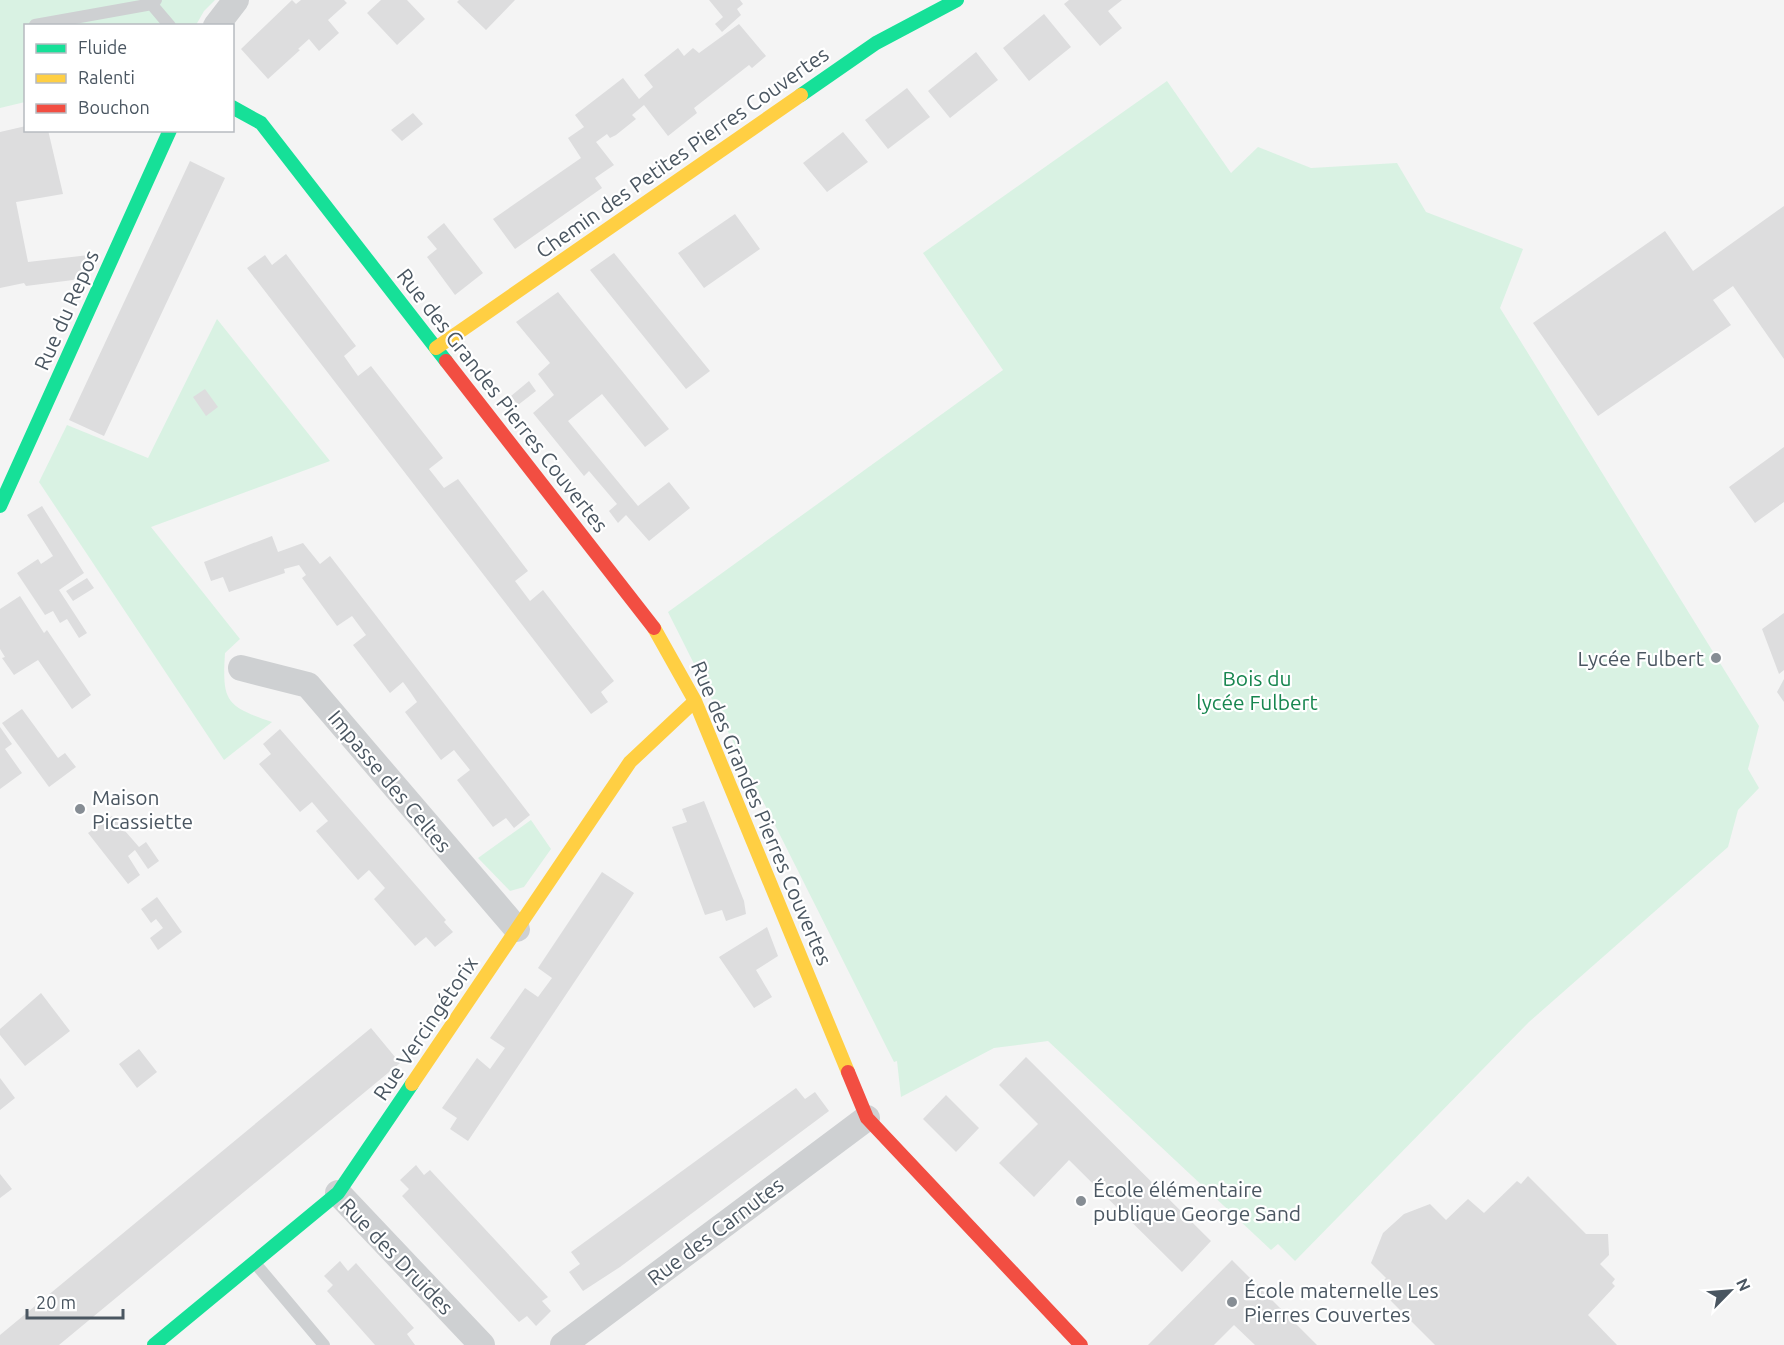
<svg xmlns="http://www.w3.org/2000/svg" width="1784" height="1345" viewBox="0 0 1784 1345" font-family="Ubuntu,sans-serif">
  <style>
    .green { fill: #d9f2e3 }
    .building { fill: #ddddde }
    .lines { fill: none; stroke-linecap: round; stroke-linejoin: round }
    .lane { stroke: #ced0d2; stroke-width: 12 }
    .street { stroke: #ced0d2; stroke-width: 26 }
    .fast { stroke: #16e098; stroke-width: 14 }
    .slow { stroke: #ffcf43; stroke-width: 14 }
    .jam { stroke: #f24e42; stroke-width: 14 }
    .poi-dot { fill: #868d94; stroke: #fff; stroke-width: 2 }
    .labels { text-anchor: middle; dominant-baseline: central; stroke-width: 4.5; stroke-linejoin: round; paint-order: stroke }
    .street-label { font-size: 21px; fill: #4a5661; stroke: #fff }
    .poi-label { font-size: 21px; fill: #4a5661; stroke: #fff; text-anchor: start }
    .park-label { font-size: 21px; fill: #17864f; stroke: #fff }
  </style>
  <rect width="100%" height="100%" fill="#f4f4f4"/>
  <path class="green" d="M 0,0 L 215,0 L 204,11 L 196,25 L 26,26 L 25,102 L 0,108 Z
    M 1167,81 L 1231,173 L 1258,147 L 1311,168 L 1397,163 L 1426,212 L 1523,249 L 1500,308 L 1759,726 L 1748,769 L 1759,788 L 1738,810 L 1728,847 L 1529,1022 L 1295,1261 L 1278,1244 L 1271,1250 L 1048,1041 L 994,1048 L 901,1097 L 897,1061 L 894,1062 L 668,612 L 1003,370 L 923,253 Z
    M 217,319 L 330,461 L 151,527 L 240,639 L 225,653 C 222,702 226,706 272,722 L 224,760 L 39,482 L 67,425 L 148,458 Z
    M 531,820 L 551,849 L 524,887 L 510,891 L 478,858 Z"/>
  <path class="building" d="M 292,0 L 296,4 L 301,0 L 344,0 L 347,3 L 328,20 L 339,33 L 319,51 L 309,39 L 298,49 L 300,50 L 268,79 L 241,49 Z
    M 381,0 L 407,0 L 425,19 L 397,45 L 367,13 Z
    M 459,0 L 515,0 L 486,30 L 457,2 Z
    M 709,0 L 740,0 L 743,4 L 737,9 L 741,15 L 722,32 L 715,24 L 723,17 Z
    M 1069,0 L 1122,0 L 1108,11 L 1122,28 L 1100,46 L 1064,4 Z
    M 1044,14 L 1071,47 L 1029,81 L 1003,48 Z
    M 739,24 L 766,56 L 752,68 L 749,65 L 694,108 L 697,113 L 668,136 L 644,105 L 632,115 L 636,119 L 616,135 L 610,138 L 607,134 L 596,142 L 614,165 L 595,178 L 602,188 L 515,249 L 493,219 L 581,158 L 568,138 L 584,127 L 575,115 L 623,78 L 639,99 L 653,87 L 644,75 L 678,48 L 684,56 L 693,48 L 699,53 Z
    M 976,52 L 998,80 L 950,118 L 928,91 Z
    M 907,88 L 930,117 L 888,149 L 865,120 Z
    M 413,113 L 423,124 L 402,141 L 391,130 Z
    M 26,126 L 26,130 L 48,130 L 63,194 L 16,202 L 28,262 L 89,255 L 81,275 L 73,280 L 26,286 L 24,283 L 0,288 L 0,132 Z
    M 843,132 L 868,162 L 827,192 L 803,163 Z
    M 190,161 L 225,178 L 104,436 L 69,420 Z
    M 1784,206 L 1784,359 L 1733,286 L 1713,300 L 1731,325 L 1598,416 L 1533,323 L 1665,231 L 1693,271 Z
    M 735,214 L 760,249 L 704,288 L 678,253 Z
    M 444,223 L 483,273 L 455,295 L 427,257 L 437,249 L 427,237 Z
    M 614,253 L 710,371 L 686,389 L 590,270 Z
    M 286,254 L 356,346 L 344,356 L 358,376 L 371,366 L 443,458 L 429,469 L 444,488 L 458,479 L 528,571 L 515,581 L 530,601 L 543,590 L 614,681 L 601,692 L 608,702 L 591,714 L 247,268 L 265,255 L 272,265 Z
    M 558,292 L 669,429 L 645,447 L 602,394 L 568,421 L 638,506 L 669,482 L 690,508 L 649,541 L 626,515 L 618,523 L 609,511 L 617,504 L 589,471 L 584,476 L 533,413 L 554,395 L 538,374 L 550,363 L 516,322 Z
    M 529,381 L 536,391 L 518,405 L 511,396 Z
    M 205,389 L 218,407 L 206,416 L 193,397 Z
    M 1784,447 L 1784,502 L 1755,523 L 1729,487 Z
    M 42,506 L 84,573 L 59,590 L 87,633 L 79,638 L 67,619 L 60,623 L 53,611 L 45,615 L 17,573 L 38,559 L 41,564 L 53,556 L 27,515 Z
    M 272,536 L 278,552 L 303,543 L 320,564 L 330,556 L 530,815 L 514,828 L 506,818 L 493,827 L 457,780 L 470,770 L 454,750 L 441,760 L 405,712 L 417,702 L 411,693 L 403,682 L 390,693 L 353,645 L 366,635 L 352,616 L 337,626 L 302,578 L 306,575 L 299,565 L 284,569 L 285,573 L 229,592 L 223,577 L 211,581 L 204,562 Z
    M 87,578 L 94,588 L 73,601 L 66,591 Z
    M 20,596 L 44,633 L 47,630 L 91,695 L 72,709 L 38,660 L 14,675 L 2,658 L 5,657 L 0,649 L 0,609 Z
    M 1784,613 L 1784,670 L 1779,674 L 1762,629 Z
    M 1784,679 L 1784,702 L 1777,692 Z
    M 22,709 L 58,758 L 65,753 L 76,767 L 49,787 L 2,723 Z
    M 0,727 L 12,744 L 5,749 L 22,773 L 0,789 Z
    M 280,729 L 446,920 L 444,922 L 453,932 L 435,947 L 426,937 L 415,946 L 374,899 L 385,888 L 369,870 L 358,880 L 316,831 L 328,821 L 312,802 L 300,812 L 259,764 L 271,754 L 263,744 Z
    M 704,801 L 744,901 L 746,914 L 726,921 L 722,910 L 705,915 L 672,827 L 687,822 L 682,809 Z
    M 112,816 L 139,847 L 146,842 L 159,861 L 148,869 L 135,850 L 128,856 L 140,875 L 128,884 L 88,833 Z
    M 602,872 L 634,893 L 468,1141 L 450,1129 L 457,1118 L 442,1108 L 477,1058 L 490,1069 L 505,1048 L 490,1038 L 525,988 L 538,997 L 552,978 L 538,968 Z
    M 157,897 L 182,932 L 158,950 L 150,938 L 163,928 L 156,919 L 151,923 L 141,909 Z
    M 767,927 L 778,956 L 756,970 L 772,997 L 754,1008 L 719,957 Z
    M 41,993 L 70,1031 L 25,1066 L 0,1035 L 0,1029 Z
    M 371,1028 L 400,1063 L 59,1345 L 0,1345 L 0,1335 Z
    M 139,1049 L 157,1072 L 137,1088 L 119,1064 Z
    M 1026,1057 L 1211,1241 L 1182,1272 L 1069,1160 L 1034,1197 L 999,1163 L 1038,1124 L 999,1085 Z
    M 0,1078 L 15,1098 L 0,1110 Z
    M 796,1088 L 805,1099 L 815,1092 L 829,1111 L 620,1267 L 583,1291 L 569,1272 L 580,1264 L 571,1252 Z
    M 946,1095 L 979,1128 L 956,1152 L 923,1119 Z
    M 416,1165 L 424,1175 L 430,1170 L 548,1297 L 542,1301 L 551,1311 L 536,1326 L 527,1316 L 519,1322 L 402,1196 L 409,1189 L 400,1180 Z
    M 0,1174 L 12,1189 L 0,1198 Z
    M 1528,1176 L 1586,1234 L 1608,1234 L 1609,1255 L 1600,1264 L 1615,1279 L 1612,1283 L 1615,1286 L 1588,1315 L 1617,1345 L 1435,1345 L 1377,1287 L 1386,1278 L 1371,1263 L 1383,1233 L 1404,1214 L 1430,1204 L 1446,1220 L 1468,1199 L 1484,1213 L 1517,1181 L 1521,1184 Z
    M 1232,1260 L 1317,1345 L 1255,1345 L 1234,1325 L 1214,1345 L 1148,1345 Z
    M 340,1261 L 348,1271 L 356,1263 L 414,1328 L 407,1334 L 415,1345 L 375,1345 L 327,1291 L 333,1285 L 324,1276 Z"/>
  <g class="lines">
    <path class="lane" d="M 148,0 L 170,26
      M 35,25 L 152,4 L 156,0
      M 255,1263 L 324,1345"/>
    <path class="street" d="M 216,26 L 236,0
      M 241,668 L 308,685 L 517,929
      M 338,1193 L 482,1345
      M 563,1345 L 867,1118"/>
    <path class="fast" d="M 801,95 L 876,43 L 957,0
      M 232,107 L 261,123 L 446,361
      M 0,506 L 170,130
      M 154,1345 L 338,1193 L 412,1084"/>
    <path class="slow" d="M 436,348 L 801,95
      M 654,628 L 695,701 L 848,1072
      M 412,1084 L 630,762 L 695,701"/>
    <path class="jam" d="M 446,361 L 654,628
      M 848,1072 L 867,1118 L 1081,1345"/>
  </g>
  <g class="poi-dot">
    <circle cx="1716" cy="658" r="6"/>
    <circle cx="80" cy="809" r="6"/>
    <circle cx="1081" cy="1201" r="6"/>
    <circle cx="1232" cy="1302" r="6"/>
  </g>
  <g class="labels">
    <g class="street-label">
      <text transform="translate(682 152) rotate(-35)">Chemin des Petites Pierres Couvertes</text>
      <text transform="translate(66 310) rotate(-66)">Rue du Repos</text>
      <text transform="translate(503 400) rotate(52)">Rue des Grandes Pierres Couvertes</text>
      <text transform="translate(390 781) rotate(50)">Impasse des Celtes</text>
      <text transform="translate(762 813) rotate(67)">Rue des Grandes Pierres Couvertes</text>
      <text transform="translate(425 1028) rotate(-56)">Rue Vercingétorix</text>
      <text transform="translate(715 1231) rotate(-37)">Rue des Carnutes</text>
      <text transform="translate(397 1256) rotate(46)">Rue des Druides</text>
    </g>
    <g class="poi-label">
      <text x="1704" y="658" text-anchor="end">Lycée Fulbert</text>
      <text x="92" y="797">Maison<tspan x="92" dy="24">Picassiette</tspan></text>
      <text x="1093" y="1189">École élémentaire<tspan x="1093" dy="24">publique George Sand</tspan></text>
      <text x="1244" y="1290">École maternelle Les<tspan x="1244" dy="24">Pierres Couvertes</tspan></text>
    </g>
    <g class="park-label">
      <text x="1257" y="678">Bois du<tspan x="1257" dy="24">lycée Fulbert</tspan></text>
    </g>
  </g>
  <rect x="24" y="24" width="210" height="108" fill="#ffffff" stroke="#b7bbc0" stroke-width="1.5"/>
  <rect x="36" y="44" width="30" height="9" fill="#16e098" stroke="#b7bbc0" stroke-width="1.5"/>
  <text x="78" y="54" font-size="18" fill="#4a5661">Fluide</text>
  <rect x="36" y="74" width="30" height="9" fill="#ffcf43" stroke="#b7bbc0" stroke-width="1.5"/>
  <text x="78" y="84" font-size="18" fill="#4a5661">Ralenti</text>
  <rect x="36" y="104" width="30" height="9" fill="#f24e42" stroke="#b7bbc0" stroke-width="1.5"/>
  <text x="78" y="114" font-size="18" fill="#4a5661">Bouchon</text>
  <g transform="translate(1730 1291) rotate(65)" stroke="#ffffff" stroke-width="4.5" paint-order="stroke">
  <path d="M0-4.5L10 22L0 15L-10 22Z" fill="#4a5661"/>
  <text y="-9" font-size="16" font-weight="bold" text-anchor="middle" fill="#4a5661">N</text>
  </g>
  <path d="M27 1309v9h96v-9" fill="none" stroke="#4a5661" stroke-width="3"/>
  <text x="36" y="1309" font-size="18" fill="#4a5661" stroke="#ffffff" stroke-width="4.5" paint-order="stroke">20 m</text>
</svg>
